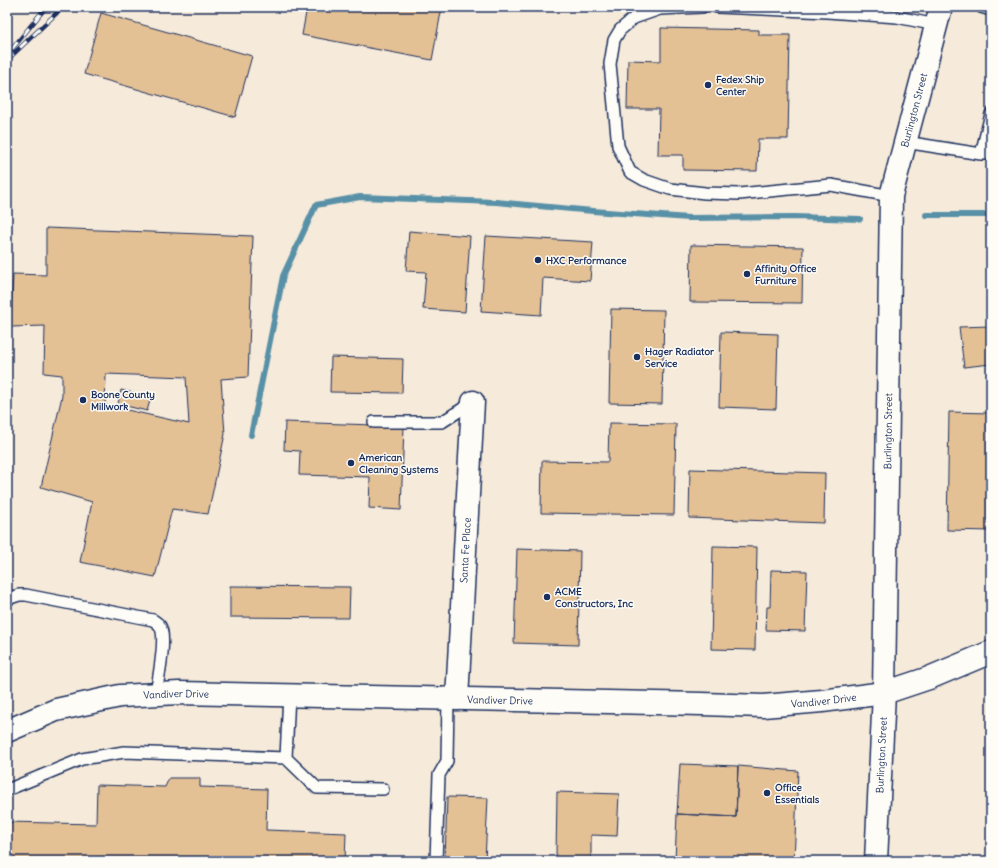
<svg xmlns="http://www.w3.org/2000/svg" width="998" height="868" viewBox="0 0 998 868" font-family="Delius,sans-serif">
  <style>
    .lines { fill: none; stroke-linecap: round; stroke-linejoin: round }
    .stream { stroke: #5891a7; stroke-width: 6 }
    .building { fill: #e4c095; stroke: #1b2f5e; fill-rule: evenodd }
    .lane-casing { stroke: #1b2f5e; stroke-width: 14 }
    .street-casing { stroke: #1b2f5e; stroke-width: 25 }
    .secondary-casing { stroke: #1b2f5e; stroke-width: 25 }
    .lane { stroke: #fdfcf7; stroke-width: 11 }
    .street { stroke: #fdfcf7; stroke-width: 22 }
    .secondary { stroke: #fdfcf7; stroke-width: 22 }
    .rail-casing { stroke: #1b2f5e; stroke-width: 4.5 }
    .rail { stroke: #fdfcf7; stroke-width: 3; stroke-dasharray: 9; stroke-linecap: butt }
    .poi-dot { fill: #1b2f5e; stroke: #fdfcf7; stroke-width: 1.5 }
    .labels { text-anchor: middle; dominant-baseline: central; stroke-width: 3; stroke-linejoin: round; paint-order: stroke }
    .poi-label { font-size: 10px; font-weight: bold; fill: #1b2f5e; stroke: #fdfcf7; text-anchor: start }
    .street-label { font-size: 10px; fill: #1b2f5e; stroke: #fdfcf7 }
  </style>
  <rect width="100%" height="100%" fill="#f6eada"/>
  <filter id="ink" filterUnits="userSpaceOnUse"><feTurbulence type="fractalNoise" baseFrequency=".025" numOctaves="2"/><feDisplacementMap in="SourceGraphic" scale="8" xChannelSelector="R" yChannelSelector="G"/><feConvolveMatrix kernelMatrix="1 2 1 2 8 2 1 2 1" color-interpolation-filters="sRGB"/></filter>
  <g filter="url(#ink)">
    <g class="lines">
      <path class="stream" d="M 926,215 L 991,215
        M 251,435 L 283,276 L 316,205 L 360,197 L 496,202 L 593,211 L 689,218 L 794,217 L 860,219"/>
    </g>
    <path class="building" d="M 307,7 L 442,7 L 432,60 L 302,35 Z
      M 101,13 L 252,56 L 235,117 L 84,74 Z
      M 661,28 L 759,30 L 759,35 L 790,35 L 788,139 L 758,139 L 757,171 L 683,170 L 683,155 L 658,155 L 659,109 L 627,109 L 628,60 L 661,61 Z
      M 46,228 L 253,236 L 248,377 L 221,379 L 225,434 L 208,514 L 172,509 L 155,577 L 80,562 L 92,502 L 41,487 L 62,396 L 62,375 L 44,373 L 45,326 L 10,327 L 13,274 L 46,275 ZM 106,374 L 186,377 L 189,424 L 105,405 Z
      M 409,231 L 470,236 L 465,312 L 423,309 L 426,272 L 406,271 Z
      M 486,236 L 593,242 L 590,281 L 543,278 L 541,315 L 481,311 Z
      M 691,245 L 803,247 L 802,303 L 690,302 Z
      M 611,309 L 664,310 L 662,404 L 609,403 Z
      M 991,326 L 991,364 L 964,367 L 959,327 Z
      M 721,332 L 778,334 L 776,409 L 719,407 Z
      M 331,357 L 403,359 L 402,393 L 330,392 Z
      M 121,390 L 151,397 L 147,411 L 118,404 Z
      M 949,412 L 991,413 L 991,531 L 947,530 Z
      M 285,422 L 404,426 L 401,510 L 369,508 L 370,477 L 299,475 L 300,451 L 284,450 Z
      M 609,423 L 676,424 L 674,515 L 541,513 L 542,461 L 608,462 Z
      M 690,469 L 825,473 L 824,523 L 689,518 Z
      M 713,546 L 757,547 L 755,650 L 711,649 Z
      M 517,549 L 580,551 L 578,645 L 514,643 Z
      M 771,570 L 807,571 L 805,631 L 766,630 L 767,607 L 770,607 Z
      M 230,586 L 350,587 L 349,618 L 230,617 Z
      M 680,764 L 738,766 L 736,817 L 677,814 Z
      M 738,766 L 798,771 L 794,861 L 675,861 L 677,814 L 736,817 Z
      M 169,778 L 200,778 L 200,787 L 267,789 L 266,830 L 346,833 L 345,861 L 7,861 L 7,822 L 96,824 L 97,785 L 165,787 Z
      M 557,792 L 619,794 L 617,836 L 591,835 L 591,859 L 556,858 Z
      M 447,797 L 488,798 L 485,861 L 445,861 Z"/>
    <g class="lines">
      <g class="lane-casing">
        <path id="lane" d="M 702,7 L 660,9 L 634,18 L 620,30 L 614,40 L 610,64 L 618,146 L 630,172 L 644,180 L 670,189 L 705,193 L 739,194 L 831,185 L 891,196
          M 717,7 L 827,12 L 897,17 L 936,25
          M 981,7 L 991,10
          M 905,142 L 981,154 L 991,114
          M 981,154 L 991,154
          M 374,422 L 442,422 L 473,402
          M 7,599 L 19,595 L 26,595 L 153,620 C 156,622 158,623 160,626 C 167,637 158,680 156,694
          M 286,758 L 317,788 L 383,789
          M 7,790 L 82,759 L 124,752 L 286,758 L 289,694
          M 436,861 L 439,775 L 447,761 L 448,699"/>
      </g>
      <g class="street-casing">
        <g id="street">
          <path id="s1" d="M 457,699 L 473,402"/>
          <path id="s2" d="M 876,861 L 884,693 L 891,196 L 941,7"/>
        </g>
      </g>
      <g class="secondary-casing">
        <g id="secondary">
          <path id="s3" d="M 7,731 L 56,710 L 120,696 L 179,693 L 702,704 L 763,706 L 822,701 L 884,693 L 929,678 L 991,652"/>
        </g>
      </g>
      <use href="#lane" class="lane"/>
      <use href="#street" class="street"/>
      <use href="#secondary" class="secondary"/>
      <g class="rail-casing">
        <path id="rail" d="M 12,49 L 46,7
          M 7,60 L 63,7"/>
      </g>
      <use href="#rail" class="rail"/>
    </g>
  </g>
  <g class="poi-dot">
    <circle cx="708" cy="85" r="4"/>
    <circle cx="538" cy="260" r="4"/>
    <circle cx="747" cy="274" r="4"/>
    <circle cx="637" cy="357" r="4"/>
    <circle cx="83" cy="400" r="4"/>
    <circle cx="351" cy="463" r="4"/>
    <circle cx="547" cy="597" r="4"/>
    <circle cx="767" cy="793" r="4"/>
  </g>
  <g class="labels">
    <g class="poi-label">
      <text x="716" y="79">Fedex Ship<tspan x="716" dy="12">Center</tspan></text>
      <text x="546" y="260">HXC Performance</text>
      <text x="755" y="268">Affinity Office<tspan x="755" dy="12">Furniture</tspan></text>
      <text x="645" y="351">Hager Radiator<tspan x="645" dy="12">Service</tspan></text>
      <text x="91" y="394">Boone County<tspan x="91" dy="12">Millwork</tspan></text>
      <text x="359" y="457">American<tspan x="359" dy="12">Cleaning Systems</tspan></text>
      <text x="555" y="591">ACME<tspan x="555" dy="12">Constructors, Inc</tspan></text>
      <text x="775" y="787">Office<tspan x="775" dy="12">Essentials</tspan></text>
    </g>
    <g class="street-label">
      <text stroke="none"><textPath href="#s2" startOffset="754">Burlington Street</textPath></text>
      <text stroke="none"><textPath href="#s2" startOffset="430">Burlington Street</textPath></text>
      <text stroke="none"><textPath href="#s1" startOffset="149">Santa Fe Place</textPath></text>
      <text stroke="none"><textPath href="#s3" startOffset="175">Vandiver Drive</textPath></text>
      <text stroke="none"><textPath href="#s3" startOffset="499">Vandiver Drive</textPath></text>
      <text stroke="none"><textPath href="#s3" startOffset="823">Vandiver Drive</textPath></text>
      <text stroke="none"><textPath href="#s2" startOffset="106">Burlington Street</textPath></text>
    </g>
  </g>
  <rect width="998" height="868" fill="none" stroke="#fdfcf7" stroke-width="24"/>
  <rect x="12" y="12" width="974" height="844" fill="none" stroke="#1b2f5e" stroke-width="1.5" filter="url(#ink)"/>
</svg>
